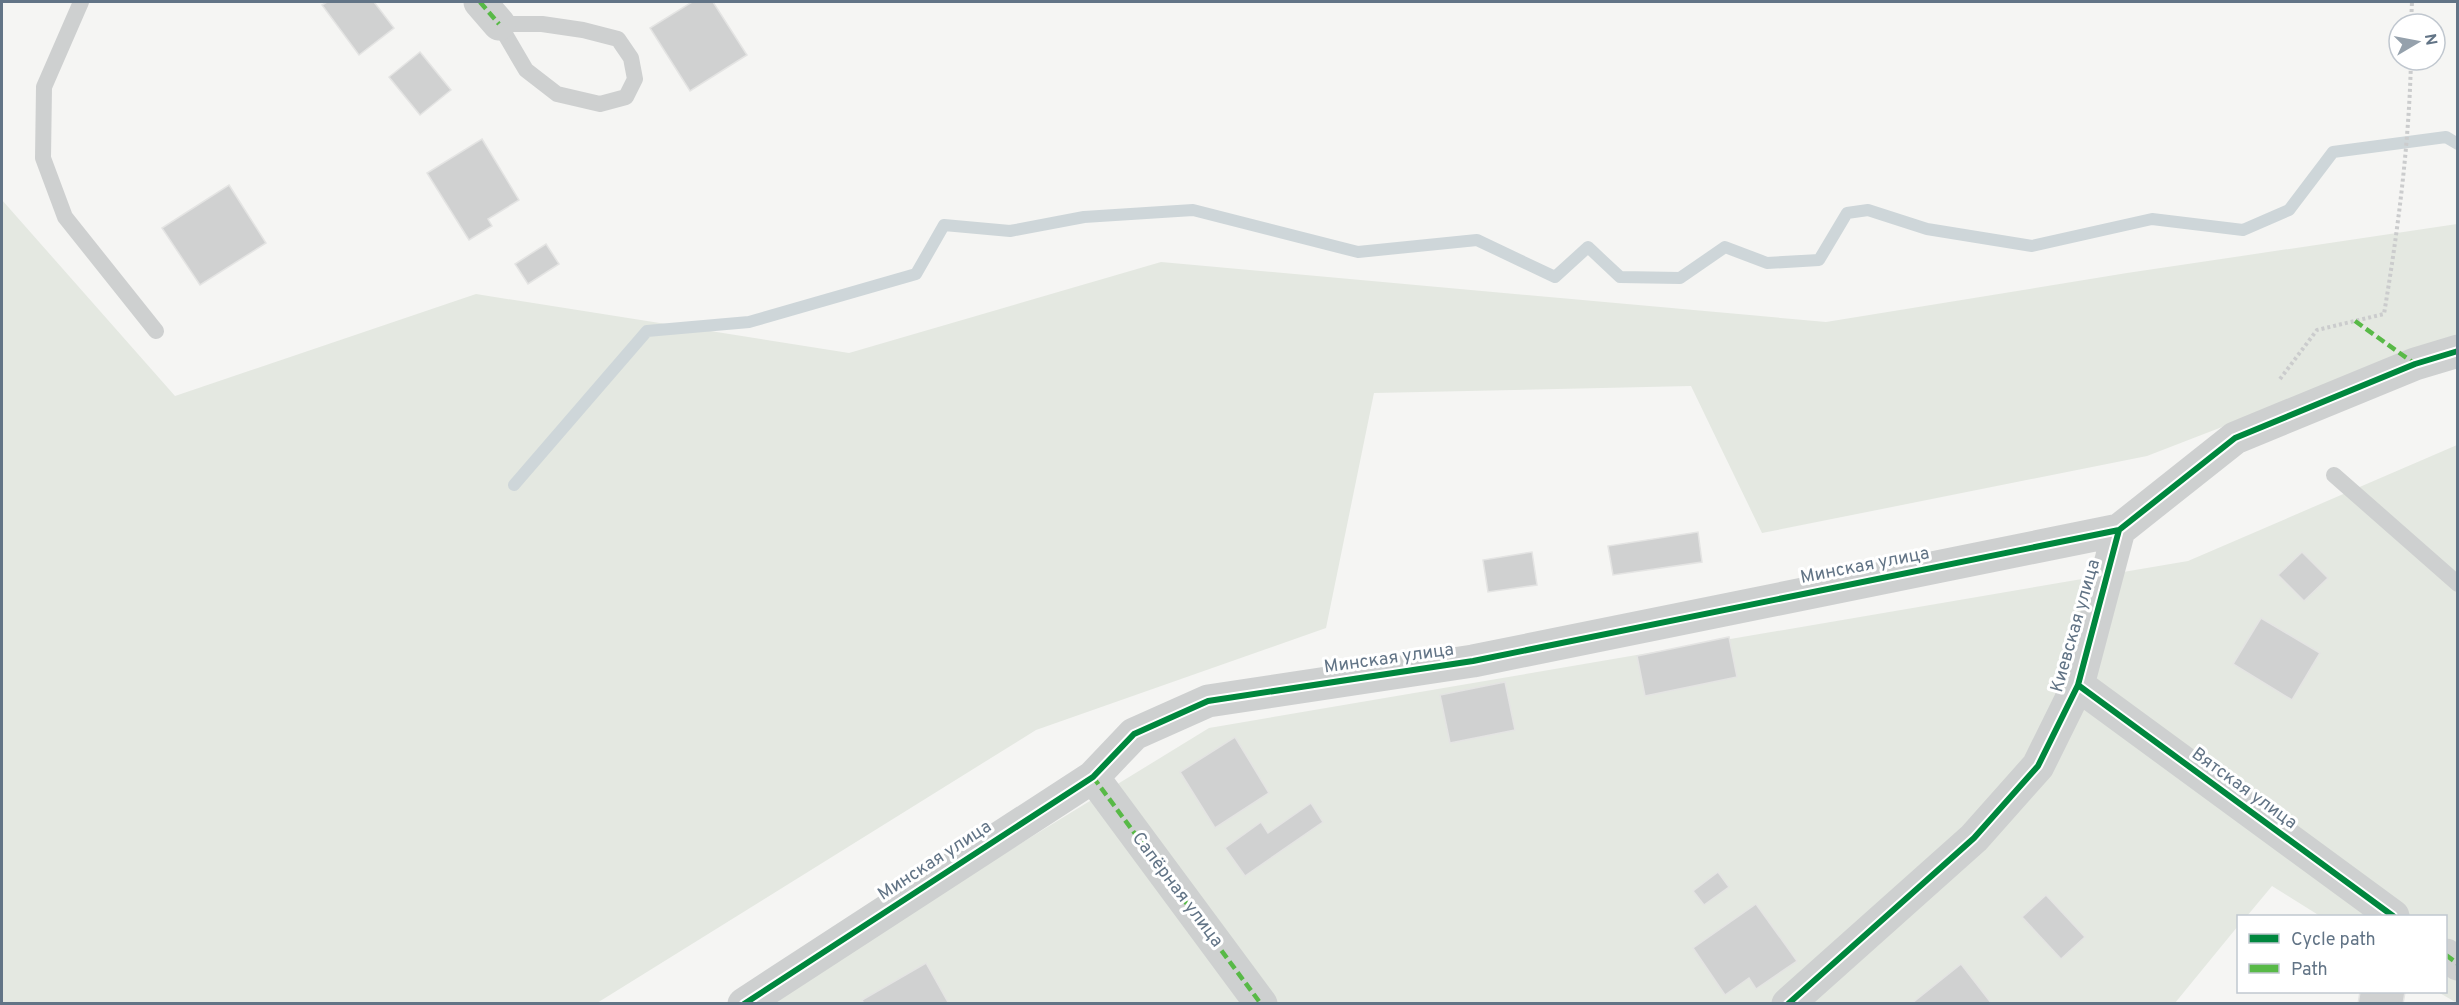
<svg xmlns="http://www.w3.org/2000/svg" width="2459" height="1005" viewBox="0 0 2459 1005" font-family="Overpass,sans-serif">
  <style>
    .green { fill: #e4e8e1 }
    .lines { fill: none; stroke-linecap: round; stroke-linejoin: round }
    .stream { stroke: #ced6d9; stroke-width: 12 }
    .building { fill: #d0d1d1; stroke: #e4e4e3; stroke-width: 1.5 }
    .path { stroke: #cbcccd; stroke-width: 4; stroke-dasharray: 3 3; stroke-linecap: butt }
    .service { stroke: #ced0d0; stroke-width: 16 }
    .minor { stroke: #ced0d0; stroke-width: 33 }
    .quiet { stroke: #58b947; stroke-width: 4.5; stroke-dasharray: 9 4.5; stroke-linecap: butt }
    .cycleway-casing { stroke: #fff; stroke-width: 10 }
    .cycleway { stroke: #00873e; stroke-width: 6 }
    .labels { text-anchor: middle; dominant-baseline: central; stroke-width: 6; stroke-linejoin: round; paint-order: stroke }
    .street-label { font-size: 18px; fill: #627486; stroke: #fff }
  </style>
  <rect width="100%" height="100%" fill="#f5f5f3"/>
  <path class="green" d="M 2,200 L 175,396 L 476,294 L 849,353 L 1161,262 L 1826,322 L 2127,273 L 2457,224 L 2457,336 L 2147,456 L 1762,533 L 1691,386 L 1374,393 L 1326,628 L 1036,730 L 597,1003 L 2,1003 Z
    M 2457,445 L 2457,1003 L 2438,992 L 2446,992 L 2446,916 L 2320,916 L 2272,886 L 2247,916 L 2238,916 L 2238,926 L 2175,1003 L 759,1004 L 1209,728 L 2188,561 Z"/>
  <g class="lines">
    <path class="stream" d="M 514,485 L 647,331 L 749,322 L 916,274 L 944,225 L 1010,231 L 1084,217 L 1193,210 L 1358,252 L 1477,240 L 1555,277 L 1588,247 L 1620,277 L 1680,278 L 1725,247 L 1767,263 L 1819,260 L 1847,213 L 1868,210 L 1927,229 L 2032,246 L 2152,219 L 2243,230 L 2289,210 L 2333,152 L 2446,137 L 2458,144"/>
  </g>
  <path class="building" d="M 327,2 L 374,2 L 394,28 L 359,55 L 322,5 Z
    M 692,2 L 713,2 L 747,55 L 690,91 L 650,28 Z
    M 420,52 L 451,90 L 420,115 L 389,77 Z
    M 482,139 L 519,200 L 488,219 L 492,226 L 469,240 L 427,173 Z
    M 229,185 L 266,243 L 200,285 L 162,228 Z
    M 546,244 L 559,264 L 528,284 L 515,264 Z
    M 1698,532 L 1702,562 L 1613,575 L 1608,546 Z
    M 1532,552 L 1537,585 L 1488,592 L 1483,560 Z
    M 2302,552 L 2328,578 L 2304,601 L 2278,575 Z
    M 2261,618 L 2320,653 L 2292,700 L 2233,664 Z
    M 1729,637 L 1737,677 L 1645,696 L 1637,656 Z
    M 1505,682 L 1515,730 L 1450,743 L 1440,695 Z
    M 1235,737 L 1269,793 L 1215,828 L 1180,772 Z
    M 1311,803 L 1323,822 L 1245,876 L 1225,848 L 1261,822 L 1268,833 Z
    M 1718,872 L 1729,887 L 1704,905 L 1693,891 Z
    M 2046,895 L 2085,937 L 2061,959 L 2022,917 Z
    M 1756,904 L 1797,961 L 1756,989 L 1749,978 L 1725,995 L 1693,948 Z
    M 926,963 L 949,1004 L 864,1004 L 862,1000 Z
    M 1961,964 L 1992,1004 L 1911,1004 Z
    M 2360,992 L 2405,992 L 2403,1004 L 2358,1004 Z"/>
  <g class="lines">
    <path class="path" d="M 2411,24 L 2412,2
      M 2280,379 L 2317,330 L 2384,314 C 2398,230 2409,145 2411,60"/>
    <path class="service" d="M 81,2 L 44,87 L 43,158 L 65,217 L 156,331
      M 499,24 L 542,24 L 583,30 L 618,39 L 631,58 L 635,79 L 626,97 L 600,104 L 557,94 L 526,70 Z
      M 2334,475 L 2458,584"/>
    <path class="minor" d="M 480,2 L 499,24
      M 2078,685 L 2393,916
      M 1093,777 L 1261,1004
      M 2446,955 L 2458,964
      M 744,1004 L 1093,777 L 1134,734 L 1208,701 L 1473,661 L 2119,530
      M 1788,1004 L 1974,838 L 2038,766 L 2078,685 L 2119,530 L 2235,438 L 2415,364 L 2458,351"/>
    <path class="quiet" d="M 480,2 L 499,24
      M 2355,321 L 2415,364
      M 1093,777 L 1261,1004
      M 2446,955 L 2458,964"/>
    <g class="cycleway-casing">
      <path id="cycleway" d="M 2078,685 L 2393,916
        M 744,1004 L 1093,777 L 1134,734 L 1208,701 L 1473,661 L 2119,530
        M 1788,1004 L 1974,838 L 2038,766 L 2078,685 L 2119,530 L 2235,438 L 2415,364 L 2458,351"/>
    </g>
    <use href="#cycleway" class="cycleway"/>
  </g>
  <g class="labels">
    <g class="street-label">
      <text transform="translate(1865 566) rotate(-11)">Минская улица</text>
      <text transform="translate(2076 626) rotate(-74)">Киевская улица</text>
      <text transform="translate(1389 659) rotate(-8)">Минская улица</text>
      <text transform="translate(2244 789) rotate(36)">Вятская улица</text>
      <text transform="translate(935 861) rotate(-33)">Минская улица</text>
      <text transform="translate(1177 890) rotate(53)">Сапёрная улица</text>
    </g>
  </g>
  <rect width="2459" height="1005" fill="none" stroke="#627486" stroke-width="6"/>
  <rect x="2237" y="915" width="210" height="78" fill="#ffffff" stroke="#c0c7cf" stroke-width="1.5"/>
  <rect x="2249" y="934" width="30" height="9" fill="#00873e" stroke="#c0c7cf" stroke-width="1.5"/>
  <text x="2291" y="945" font-size="18" fill="#627486">Cycle path</text>
  <rect x="2249" y="964" width="30" height="9" fill="#58b947" stroke="#c0c7cf" stroke-width="1.5"/>
  <text x="2291" y="975" font-size="18" fill="#627486">Path</text>
  <g transform="translate(2417 42) rotate(80)"><circle r="28" fill="#ffffff" stroke="#c0c7cf" stroke-width="1.5"/>
  <path d="M0-4.5L10 22L0 15L-10 22Z" fill="#95a1ac"/>
  <text y="-9" font-size="16" font-weight="bold" text-anchor="middle" fill="#627486">N</text>
  </g>
</svg>
